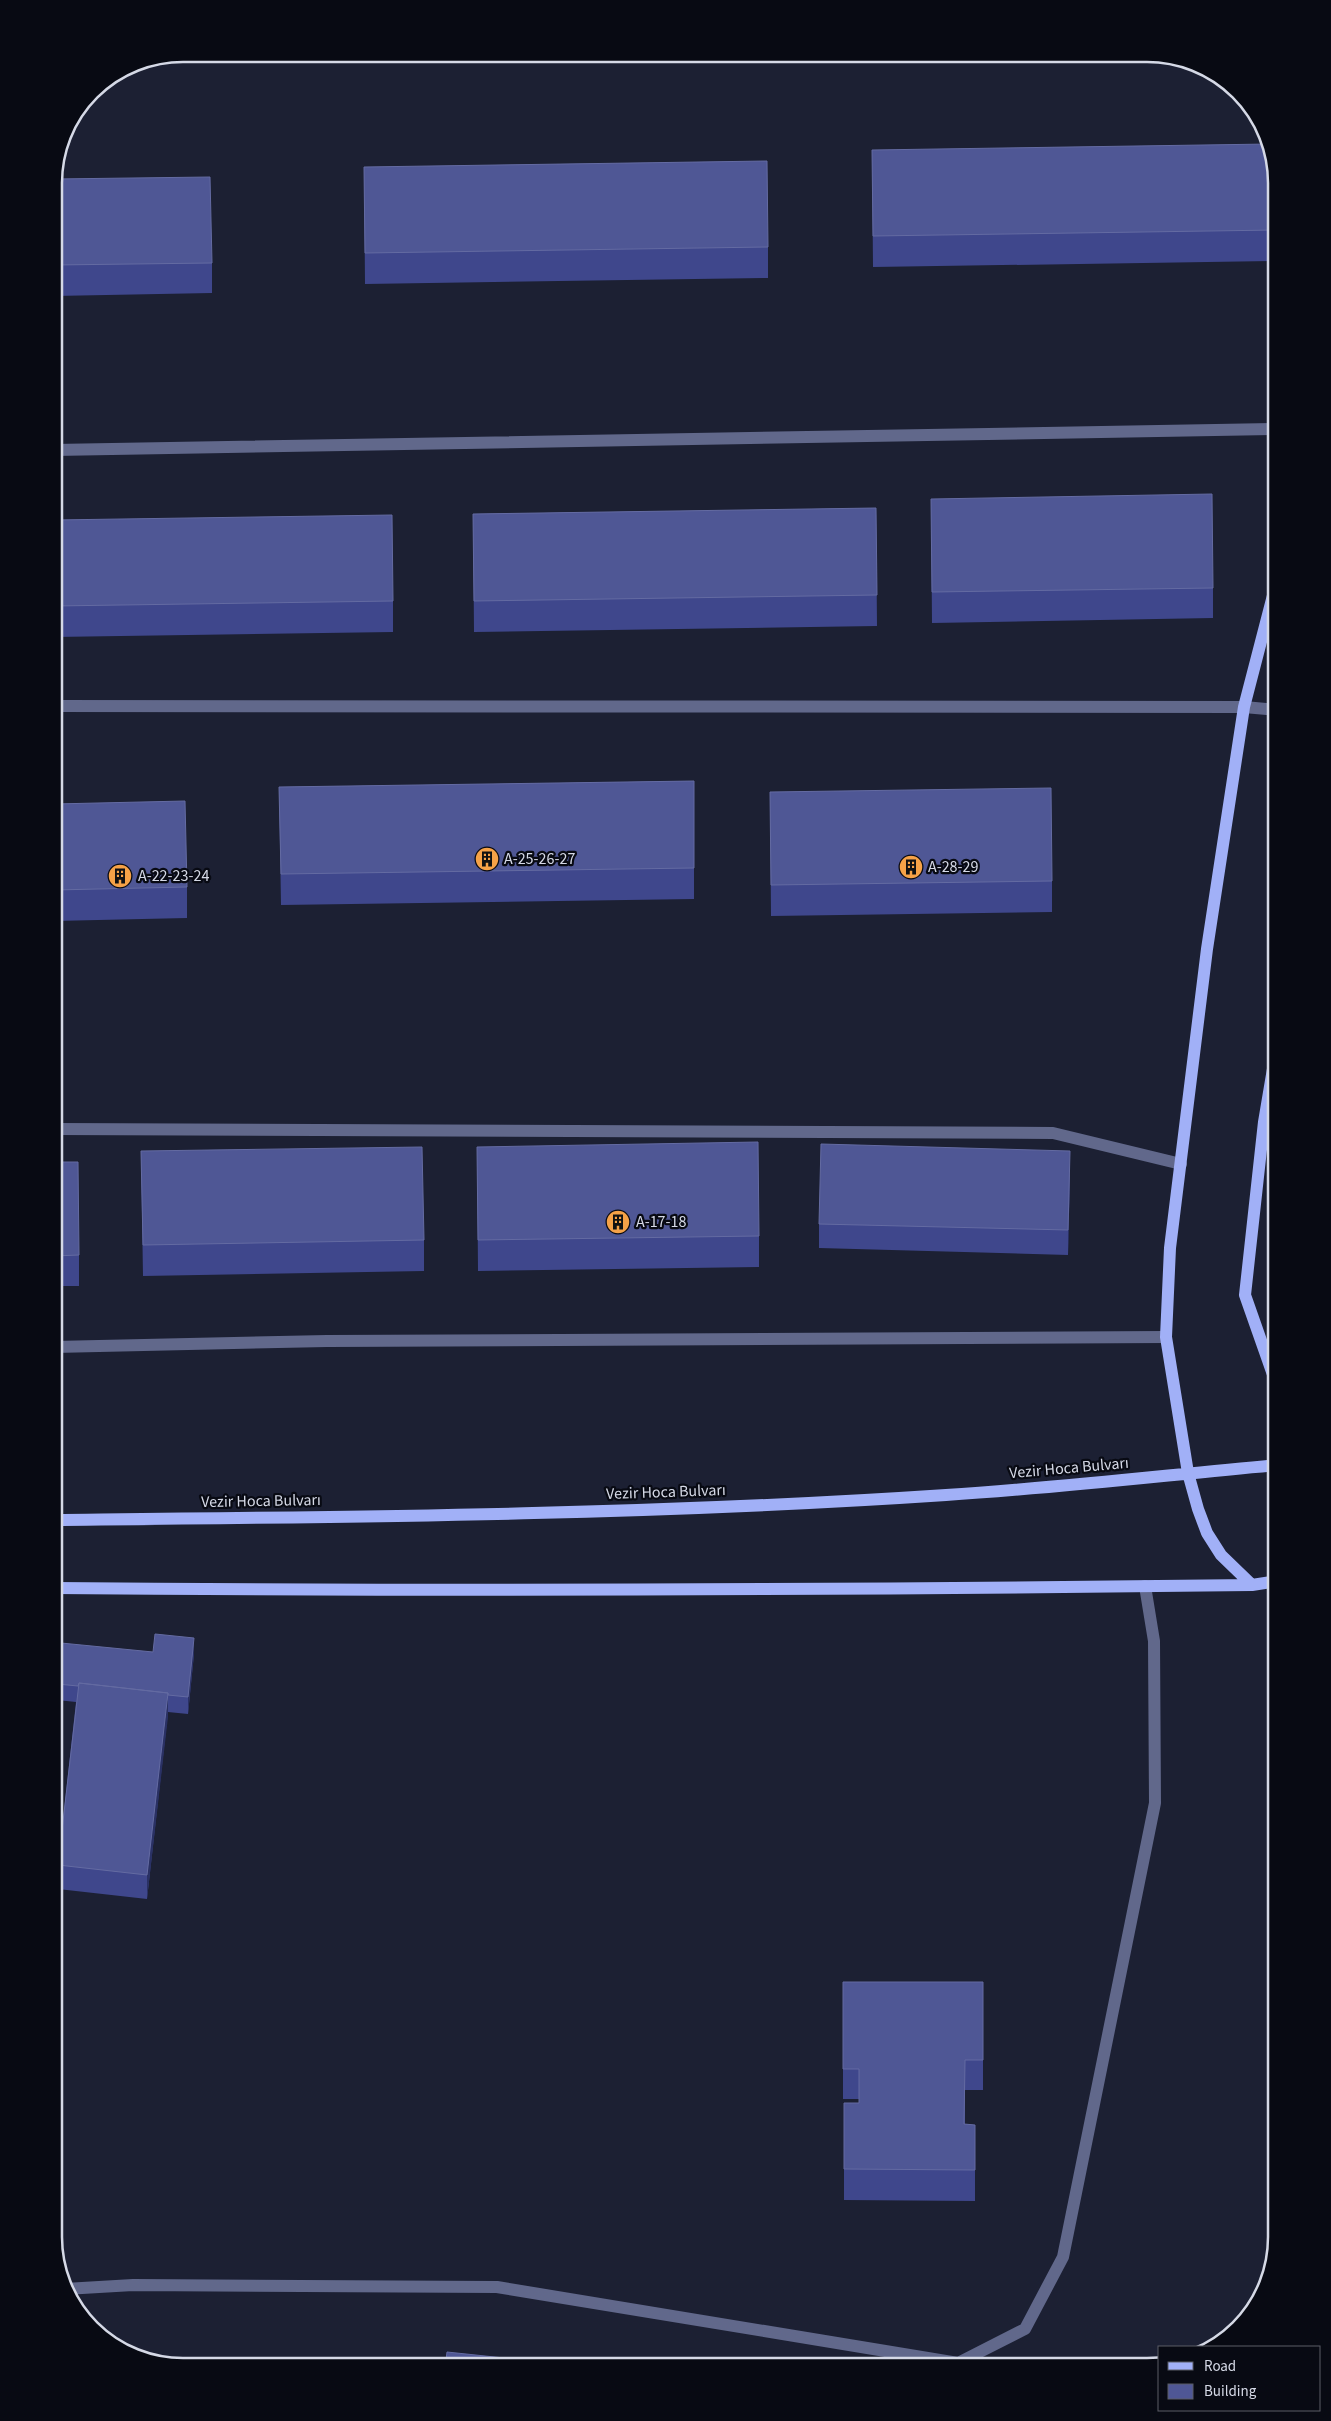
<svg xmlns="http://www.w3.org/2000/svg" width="1331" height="2421" viewBox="0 0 1331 2421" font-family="'Source Sans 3',sans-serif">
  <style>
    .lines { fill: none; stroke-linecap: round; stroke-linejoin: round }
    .minor { stroke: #61688b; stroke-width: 12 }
    .major { stroke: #a1b0f7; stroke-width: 12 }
    .wall { fill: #3f478c }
    .shaded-wall { fill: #2a3164 }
    .building { fill: #4f5795; stroke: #646ba2 }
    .labels { text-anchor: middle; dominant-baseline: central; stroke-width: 4.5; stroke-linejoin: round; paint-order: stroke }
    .poi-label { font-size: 16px; fill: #d5d9e6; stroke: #080a13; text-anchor: start }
    .street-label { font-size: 16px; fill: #d5d9e6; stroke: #080a13 }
    .rim { fill: none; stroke: #d5d9e6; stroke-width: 2.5 }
  </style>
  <rect width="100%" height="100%" fill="#1c2033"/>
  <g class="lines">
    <path class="minor" d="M 54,450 L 1277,429
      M 54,706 L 1244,707 L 1277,710
      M 54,1129 L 1053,1133 L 1181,1164
      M 54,1347 L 327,1341 L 1166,1337
      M 65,2289 L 133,2285 L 497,2287 L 958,2363 L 1025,2329 L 1063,2257 L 1155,1803 L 1154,1641 L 1145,1586"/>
    <path class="major" d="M 1277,1386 L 1245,1295 L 1264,1122 L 1277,1045
      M 54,1520 C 351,1517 649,1515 946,1495 C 1057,1488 1167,1475 1277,1465
      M 1252,1585 L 1221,1555 L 1207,1533 L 1198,1509 L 1188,1473 L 1166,1337 L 1170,1248 L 1207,949 L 1244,707 L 1277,580
      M 54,1588 C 453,1591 852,1590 1252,1585 L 1277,1581"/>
  </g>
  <path class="wall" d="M 872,150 L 1277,230 L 1277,261 L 873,267 Z
    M 364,167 L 768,247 L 768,278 L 365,284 Z
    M 54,179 L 212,263 L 212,293 L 54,296 Z
    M 931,499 L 1213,588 L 1213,618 L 932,623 Z
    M 876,508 L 877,626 L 474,632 L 473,514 Z
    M 54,520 L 393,601 L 393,632 L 54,637 Z
    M 694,781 L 694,899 L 281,905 L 279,787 Z
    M 770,792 L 1052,881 L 1052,912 L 771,916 Z
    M 54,804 L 187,887 L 187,918 L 54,921 Z
    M 477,1147 L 759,1236 L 759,1267 L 478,1271 Z
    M 141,1151 L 424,1240 L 424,1271 L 143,1276 Z
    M 54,1162 L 79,1255 L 79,1286 L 54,1286 Z
    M 1070,1175 L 1068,1255 L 819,1248 L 819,1224 Z
    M 153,1652 L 194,1654 L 188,1714 L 168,1712 L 147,1899 L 58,1889 L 58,1865 L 76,1702 L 57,1700 L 57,1684 Z
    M 843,1982 L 983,1982 L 983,2090 L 965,2090 L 965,2124 L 975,2125 L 975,2201 L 844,2200 L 844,2103 L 859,2103 L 859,2099 L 843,2099 Z"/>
  <path class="shaded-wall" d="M 1070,1151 L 1070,1175 L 1068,1255 L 1068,1230 Z
    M 194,1638 L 194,1654 L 188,1714 L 188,1697 Z
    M 168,1693 L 168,1717 L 147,1899 L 147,1875 Z"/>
  <path class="building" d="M 1269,144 L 1276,176 L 1277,230 L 873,236 L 872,150 Z
    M 767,161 L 768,247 L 365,253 L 364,167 Z
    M 210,177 L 212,263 L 54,265 L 54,179 Z
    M 1212,494 L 1213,588 L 932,592 L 931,499 Z
    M 876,508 L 877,595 L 474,601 L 473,514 Z
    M 392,515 L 393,601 L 54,606 L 54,520 Z
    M 694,781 L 694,868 L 281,874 L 279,787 Z
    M 1051,788 L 1052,881 L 771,885 L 770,792 Z
    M 185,801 L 187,887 L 54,890 L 54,804 Z
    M 758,1142 L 759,1236 L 478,1240 L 477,1147 Z
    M 821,1144 L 1070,1151 L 1068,1230 L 819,1224 Z
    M 422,1147 L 424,1240 L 143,1245 L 141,1151 Z
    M 54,1162 L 78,1162 L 79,1255 L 54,1256 Z
    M 155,1634 L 194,1638 L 188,1697 L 168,1695 L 168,1693 L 79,1683 L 78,1686 L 57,1684 L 61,1643 L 153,1652 Z
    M 79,1683 L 168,1693 L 147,1875 L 58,1865 Z
    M 843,1982 L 983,1982 L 983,2060 L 965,2060 L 964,2124 L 975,2125 L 975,2170 L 844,2169 L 844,2103 L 859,2103 L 859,2069 L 843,2069 Z
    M 447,2352 L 571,2365 L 570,2367 L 445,2367 Z"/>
  <defs>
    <g id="building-disc" transform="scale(1.25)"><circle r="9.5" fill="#f6a247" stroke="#080a13"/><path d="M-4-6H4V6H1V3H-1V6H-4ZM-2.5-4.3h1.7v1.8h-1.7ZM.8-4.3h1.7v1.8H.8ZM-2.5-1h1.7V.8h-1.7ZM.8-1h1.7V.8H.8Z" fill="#111"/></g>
  </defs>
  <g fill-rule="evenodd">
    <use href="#building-disc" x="487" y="859"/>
    <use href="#building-disc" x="911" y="867"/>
    <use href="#building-disc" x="120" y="876"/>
    <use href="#building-disc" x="618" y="1222"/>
  </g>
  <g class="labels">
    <g class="poi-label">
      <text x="504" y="859">A-25-26-27</text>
      <text x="928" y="867">A-28-29</text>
      <text x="138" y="876">A-22-23-24</text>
      <text x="636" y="1222">A-17-18</text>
    </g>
    <g class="street-label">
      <text transform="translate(1069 1468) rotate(-5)">Vezir Hoca Bulvarı</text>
      <text transform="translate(666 1492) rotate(-2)">Vezir Hoca Bulvarı</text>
      <text transform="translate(261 1501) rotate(-1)">Vezir Hoca Bulvarı</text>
    </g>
  </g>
  <path d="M0 0H1331V2421H0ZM183 62H1147A121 121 0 0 1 1268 183V2237A121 121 0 0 1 1147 2358H183A121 121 0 0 1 62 2237V183A121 121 0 0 1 183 62Z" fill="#080a13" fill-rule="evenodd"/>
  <path class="rim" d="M183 62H1147A121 121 0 0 1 1268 183V2237A121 121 0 0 1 1147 2358H183A121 121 0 0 1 62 2237V183A121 121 0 0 1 183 62Z"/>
  <rect x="1158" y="2346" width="162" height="65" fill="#080a13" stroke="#5a5d67"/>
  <rect x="1168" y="2362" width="25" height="8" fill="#a1b0f7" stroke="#5a5d67"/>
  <text x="1204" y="2371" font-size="15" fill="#d5d9e6">Road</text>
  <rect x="1168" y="2384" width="25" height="15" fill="#4f5795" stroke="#5a5d67"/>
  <text x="1204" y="2396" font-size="15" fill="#d5d9e6">Building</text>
</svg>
